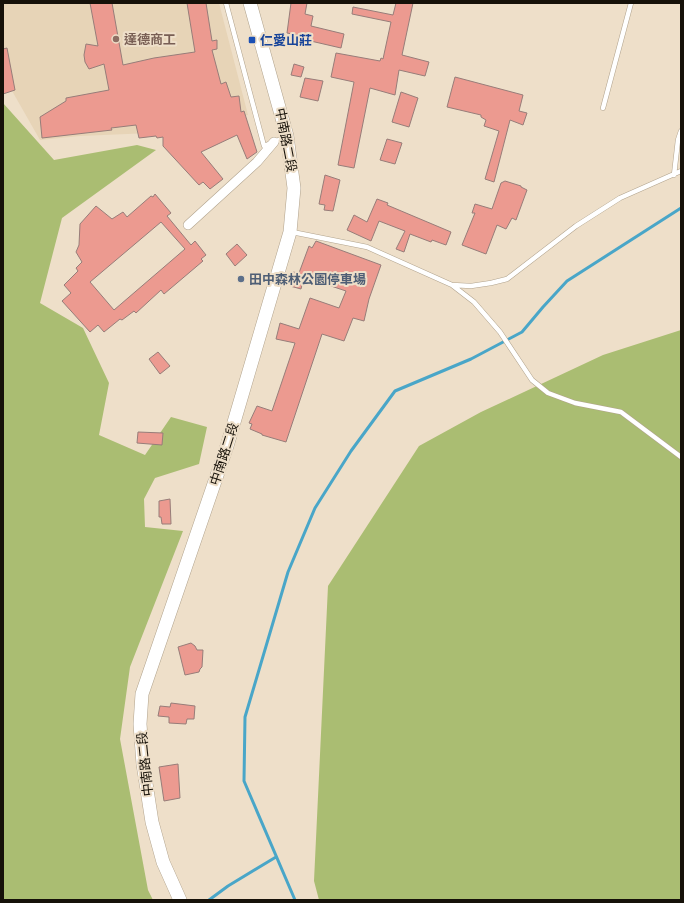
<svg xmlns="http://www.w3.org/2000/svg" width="684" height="903" viewBox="0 0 684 903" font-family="Rubik,'Noto Sans TC',sans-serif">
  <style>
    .built { fill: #e7d4b7 }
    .forest { fill: #aabd72 }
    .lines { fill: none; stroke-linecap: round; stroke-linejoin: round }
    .stream { stroke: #49a6c8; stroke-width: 3 }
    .building { fill: #ec9a90; stroke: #977d79; fill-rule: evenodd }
    .lane-casing { stroke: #b1a38d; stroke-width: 5.5 }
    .street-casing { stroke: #b1a38d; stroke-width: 10 }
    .secondary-casing { stroke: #b1a38d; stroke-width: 14 }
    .lane { stroke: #fff; stroke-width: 4.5 }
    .street { stroke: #fff; stroke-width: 9 }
    .secondary { stroke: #fff; stroke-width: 13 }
    .education-dot { fill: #8d6e63; stroke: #eedfc9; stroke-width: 1.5 }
    .transit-dot { fill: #1a4fb4; stroke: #eedfc9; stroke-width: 1.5 }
    .service-dot { fill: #5c6f8a; stroke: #eedfc9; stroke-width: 1.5 }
    .labels { text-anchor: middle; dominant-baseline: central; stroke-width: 4; stroke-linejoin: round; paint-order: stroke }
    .education-label { font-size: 13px; font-weight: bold; fill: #785e54; stroke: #eedfc9; text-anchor: start }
    .transit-label { font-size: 13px; font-weight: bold; fill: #164399; stroke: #eedfc9; text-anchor: start }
    .street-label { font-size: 13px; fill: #161109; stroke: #eedfc9 }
    .service-label { font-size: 13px; font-weight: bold; fill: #4e5e75; stroke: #eedfc9; text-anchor: start }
  </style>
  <rect width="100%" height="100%" fill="#eedfc9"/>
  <path class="built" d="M 3,3 L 219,3 L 248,115 L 175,132 L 80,136 L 40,140 L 3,75 Z"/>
  <path class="forest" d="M 3,103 L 54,160 L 137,145 L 156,150 L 62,218 L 40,303 L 83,328 L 109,383 L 99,435 L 145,455 L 171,417 L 207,427 L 199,464 L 155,478 L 144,499 L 145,527 L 183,531 L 130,667 L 120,739 L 148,890 L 153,900 L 3,900 Z
    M 681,330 L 681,900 L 319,900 L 314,881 L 328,586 L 419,446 L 481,412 L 603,355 Z"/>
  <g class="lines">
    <path class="stream" d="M 209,900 L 228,886 L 276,857
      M 295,900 L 244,781 L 245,717 L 288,572 L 315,508 L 351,451 L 395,391 L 471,359 L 522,332 L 543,307 L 567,281 L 681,208"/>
  </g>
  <path class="building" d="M 90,3 L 112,3 L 123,65 L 154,58 L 195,52 L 187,3 L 206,3 L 212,41 L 217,40 L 217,49 L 212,50 L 221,84 L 226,82 L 231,97 L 239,96 L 241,112 L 244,111 L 257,152 L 247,159 L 237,135 L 201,152 L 223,179 L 210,189 L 203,182 L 199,185 L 163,146 L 163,137 L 157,138 L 156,136 L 139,138 L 136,125 L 111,128 L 112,130 L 42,138 L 40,117 L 66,101 L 66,98 L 109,90 L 104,64 L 89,69 L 85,62 L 84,55 L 86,44 L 98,46 Z
    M 291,3 L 307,3 L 305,14 L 313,16 L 311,26 L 344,34 L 341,48 L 302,39 L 302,36 L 287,33 Z
    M 396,3 L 413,3 L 402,55 L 429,62 L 425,76 L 399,70 L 395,95 L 370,88 L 354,168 L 338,165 L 354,82 L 331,77 L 336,53 L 380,61 L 381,58 L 383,59 L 391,22 L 352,14 L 353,7 L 393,15 Z
    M 7,48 L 15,90 L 3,94 L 3,49 Z
    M 294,64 L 304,67 L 301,77 L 291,75 Z
    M 455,77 L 523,95 L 519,111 L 527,113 L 523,125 L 510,120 L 494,182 L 485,179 L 499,131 L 484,126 L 486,120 L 481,117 L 481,115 L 447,107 Z
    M 305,78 L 323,81 L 318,101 L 300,97 Z
    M 401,92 L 418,98 L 409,127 L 392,122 Z
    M 387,139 L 402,143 L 395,164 L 380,160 Z
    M 325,175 L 340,180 L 333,211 L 324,210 L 325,205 L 319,204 Z
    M 505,181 L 521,186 L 521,187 L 527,190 L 516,220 L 512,218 L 506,229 L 497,225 L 486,254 L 462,245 L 475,213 L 472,213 L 475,204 L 492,209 L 501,183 Z
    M 155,194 L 171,213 L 167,216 L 191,245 L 195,241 L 206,255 L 201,259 L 203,261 L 164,294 L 161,290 L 136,313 L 134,311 L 122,320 L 120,319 L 104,332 L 98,325 L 90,332 L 62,301 L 71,293 L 64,285 L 78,271 L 76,268 L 82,262 L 76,252 L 79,245 L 80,224 L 96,206 L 112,219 L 123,212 L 127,217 L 151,196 L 153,197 ZM 161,222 L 185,249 L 114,310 L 90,282 Z
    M 377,199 L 388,203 L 387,205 L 451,232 L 446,245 L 432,240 L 431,242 L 410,234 L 404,252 L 396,249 L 405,231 L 379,221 L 371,241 L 347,230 L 354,215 L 367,222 Z
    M 316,241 L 381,265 L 369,299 L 364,321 L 353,318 L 344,341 L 322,334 L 286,442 L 262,435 L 262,434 L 250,429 L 252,424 L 249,423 L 257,406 L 272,411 L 295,343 L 276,339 L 280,323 L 299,329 L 310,298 L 339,308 L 346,291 L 304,277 L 301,289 L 290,286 L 293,272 L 299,273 L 309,246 L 312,248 Z
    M 237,244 L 247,255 L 235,266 L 226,254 Z
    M 158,352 L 170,366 L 160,374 L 149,359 Z
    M 138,432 L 163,433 L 162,445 L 137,443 Z
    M 170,499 L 171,524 L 162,524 L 161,517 L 159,517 L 159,501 Z
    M 191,643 L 195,646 L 197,650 L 203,650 L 202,667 L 200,669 L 199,672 L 185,675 L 178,647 Z
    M 171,703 L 195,706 L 194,719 L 187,719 L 186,724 L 169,723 L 169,717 L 158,716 L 160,706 L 170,707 Z
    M 178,764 L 180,798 L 164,801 L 159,767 Z"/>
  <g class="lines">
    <g class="lane-casing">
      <path id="lane" d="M 226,3 L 264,146 L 286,137
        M 603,108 L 631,3
        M 674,175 L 678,140 L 681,131
        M 292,232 L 367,247 L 452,285 L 474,302 L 500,332 L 532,380 L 548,393 L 575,403 L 621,412 L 681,457
        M 452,285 L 471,286 L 491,283 L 507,279 L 576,226 L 620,198 L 681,171"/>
    </g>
    <g class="street-casing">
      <path id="street" d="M 188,225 L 257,162 L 274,142"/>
    </g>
    <g class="secondary-casing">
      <path id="secondary" d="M 180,900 L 163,862 L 152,822 L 143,764 L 140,724 L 142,694 L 227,446 L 290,232 L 294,188 L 287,136 L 250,3"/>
    </g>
    <use href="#lane" class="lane"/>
    <use href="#street" class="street"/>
    <use href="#secondary" class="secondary"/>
  </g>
  <circle class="education-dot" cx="116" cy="39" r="4"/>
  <rect class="transit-dot" x="248" y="36" width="8" height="8" rx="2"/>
  <circle class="service-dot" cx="241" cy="279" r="4"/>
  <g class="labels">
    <g class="education-label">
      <text x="124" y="39">達德商工</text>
    </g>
    <g class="transit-label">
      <text x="260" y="40">仁愛山莊</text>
    </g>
    <g class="street-label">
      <text transform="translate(286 140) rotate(79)">中南路二段</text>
      <text transform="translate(224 454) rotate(-72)">中南路二段</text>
      <text transform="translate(145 764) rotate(-96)">中南路二段</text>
    </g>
    <g class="service-label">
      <text x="249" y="279">田中森林公園停車場</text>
    </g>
  </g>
  <rect width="684" height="903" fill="none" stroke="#161109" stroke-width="8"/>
</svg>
